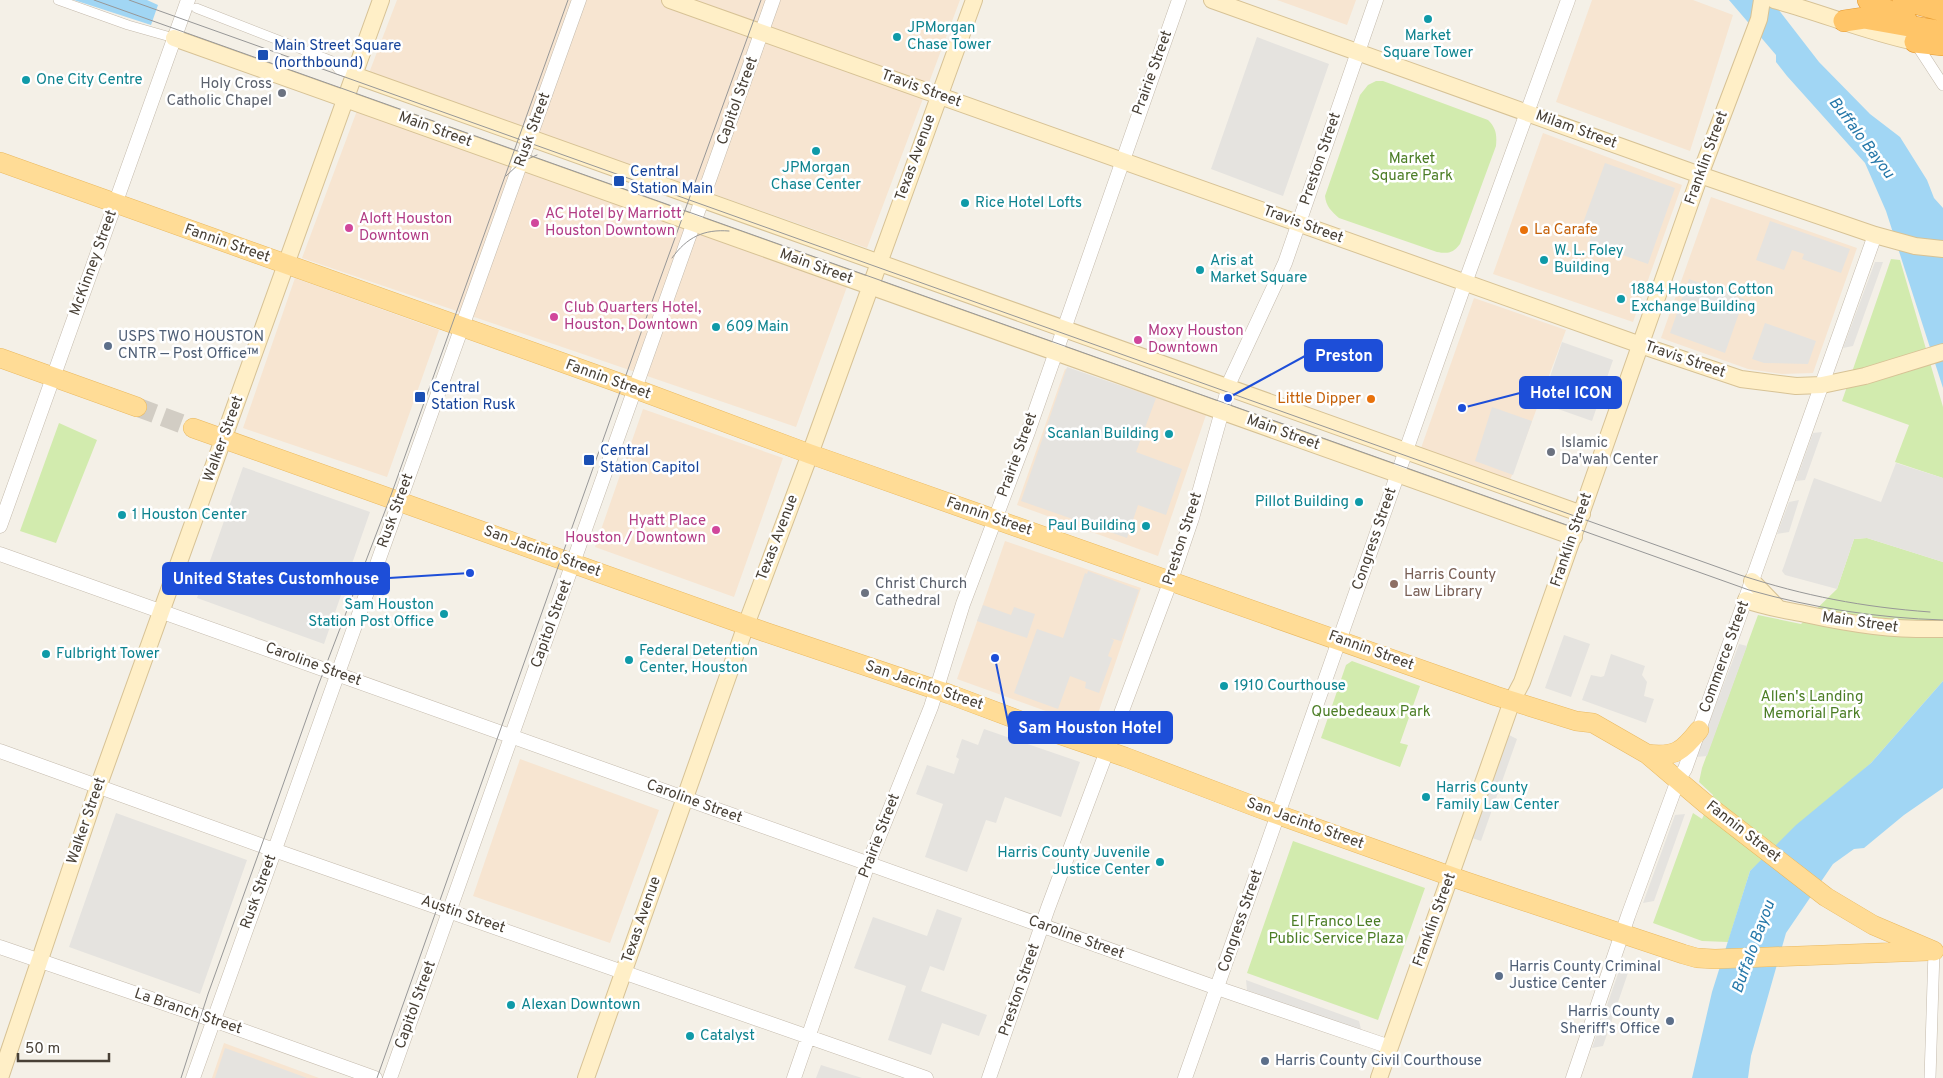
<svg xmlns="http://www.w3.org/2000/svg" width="1943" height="1078" viewBox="0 0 1943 1078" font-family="Overpass,sans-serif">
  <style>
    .commercial { fill: #f7e5d1 }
    .green { fill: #d2ebae }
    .parking { fill: #e5e3df }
    .water { fill: #a1d6f4 }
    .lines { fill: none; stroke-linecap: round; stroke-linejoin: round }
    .primary-tunnel { stroke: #d2cdc4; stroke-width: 19; stroke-dasharray: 19 9; stroke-linecap: butt }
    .pedestrian-casing { stroke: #c4baac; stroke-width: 10 }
    .minor-casing { stroke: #c4baac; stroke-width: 12 }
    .tertiary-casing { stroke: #c4baac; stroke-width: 15 }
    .secondary-casing { stroke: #d7c295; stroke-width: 18 }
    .primary-casing { stroke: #eab960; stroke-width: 20 }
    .motorway-casing { stroke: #e69a30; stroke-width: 22 }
    .pedestrian { stroke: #fff; stroke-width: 9 }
    .minor { stroke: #fff; stroke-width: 11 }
    .tertiary { stroke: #fff; stroke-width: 14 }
    .secondary { stroke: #ffefc7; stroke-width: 16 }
    .primary { stroke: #ffdc96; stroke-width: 19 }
    .motorway { stroke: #ffc568; stroke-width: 21 }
    .tram { stroke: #979797; stroke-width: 1 }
    .culture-dot { fill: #0f9aa8; stroke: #fff; stroke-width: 2 }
    .transit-dot { fill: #1a4fb4; stroke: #fff; stroke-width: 2 }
    .worship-dot { fill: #6b7280; stroke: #fff; stroke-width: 2 }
    .hotel-dot { fill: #d1479c; stroke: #fff; stroke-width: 2 }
    .food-dot { fill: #e8710a; stroke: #fff; stroke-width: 2 }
    .service-dot { fill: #5c6f8a; stroke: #fff; stroke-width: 2 }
    .education-dot { fill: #8d6e63; stroke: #fff; stroke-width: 2 }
    .labels { text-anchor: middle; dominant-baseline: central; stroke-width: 5; stroke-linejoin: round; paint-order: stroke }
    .culture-label { font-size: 15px; fill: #0d838f; stroke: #fff; text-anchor: start }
    .transit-label { font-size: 15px; fill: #164399; stroke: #fff; text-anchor: start }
    .street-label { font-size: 15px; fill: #484036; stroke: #fff }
    .worship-label { font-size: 15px; fill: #5b616d; stroke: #fff; text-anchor: start }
    .park-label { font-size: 15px; fill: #4b7d25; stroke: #fff }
    .hotel-label { font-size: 15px; fill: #b23c85; stroke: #fff; text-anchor: start }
    .food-label { font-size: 15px; fill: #c56008; stroke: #fff; text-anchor: start }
    .service-label { font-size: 15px; fill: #4e5e75; stroke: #fff; text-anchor: start }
    .education-label { font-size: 15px; fill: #785e54; stroke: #fff; text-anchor: start }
    .water-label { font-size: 16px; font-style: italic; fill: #2678a9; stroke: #fff }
    .leader { fill: none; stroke: #1d4ed8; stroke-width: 2 }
    .callout-dot { fill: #1d4ed8; stroke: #fff; stroke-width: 2 }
    .callout { fill: #1d4ed8; stroke: #1d4ed8; stroke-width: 2 }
    .callout-label { font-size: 16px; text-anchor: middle; font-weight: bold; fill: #fff }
  </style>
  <rect width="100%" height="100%" fill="#f4f0e7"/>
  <path class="commercial" d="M 397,0 L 960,0 L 867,248 L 369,73 Z
    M 1277,0 L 1356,0 L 1347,25 Z
    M 1592,0 L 1693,0 L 1733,15 L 1690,151 L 1556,102 Z
    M 358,108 L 848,284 L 796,427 L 302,258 Z
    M 1543,133 L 1682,185 L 1633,322 L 1493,274 Z
    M 1711,197 L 1857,248 L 1813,373 L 1782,374 L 1748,369 L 1661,338 Z
    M 295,278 L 439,330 L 387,477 L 243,428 Z
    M 1474,298 L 1566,330 L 1509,483 L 1420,451 Z
    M 1065,369 L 1207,412 L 1158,556 L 1017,505 Z
    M 643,409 L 783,458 L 734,597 L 595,547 Z
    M 1005,541 L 1141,588 L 1093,728 L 957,679 Z
    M 520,759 L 659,810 L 610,943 L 473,896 Z
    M 224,1043 L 319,1078 L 212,1078 Z"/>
  <path class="green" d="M 1376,81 L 1383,81 L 1488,120 C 1496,128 1497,134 1496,146 L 1460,244 C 1453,253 1448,254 1437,252 L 1339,218 C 1331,211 1326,206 1325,196 L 1360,95 L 1368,85 Z
    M 1891,259 L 1900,260 L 1943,407 L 1943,478 L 1895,462 L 1909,425 L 1842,401 Z
    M 59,423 L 97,440 L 56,543 L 20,531 Z
    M 1867,538 L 1943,562 L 1943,681 L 1871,763 L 1750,871 L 1728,942 L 1702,941 L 1653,923 L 1693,813 L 1702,819 L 1713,795 L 1699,782 L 1702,768 L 1758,615 L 1801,624 L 1837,589 L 1854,539 Z
    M 1352,661 L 1420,686 L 1400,743 L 1408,745 L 1400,767 L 1321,738 L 1346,665 Z
    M 1293,841 L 1425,888 L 1378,1020 L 1247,973 Z"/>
  <path class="parking" d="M 1257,37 L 1329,64 L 1283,196 L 1211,169 Z
    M 1605,163 L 1675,188 L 1648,264 L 1589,243 L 1591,235 L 1580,231 Z
    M 1770,221 L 1850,249 L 1841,273 L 1802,259 L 1804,254 L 1792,250 L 1784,270 L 1756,260 Z
    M 1875,262 L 1883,262 L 1853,346 L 1843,348 Z
    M 1689,279 L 1744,299 L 1725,353 L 1670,333 Z
    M 1765,323 L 1816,341 L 1808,364 L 1764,363 L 1752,359 Z
    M 1562,342 L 1613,360 L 1592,421 L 1541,403 Z
    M 1067,367 L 1156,398 L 1136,452 L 1182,469 L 1166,515 L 1138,505 L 1127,538 L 1021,501 Z
    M 1492,407 L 1532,421 L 1513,475 L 1475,461 Z
    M 1822,432 L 1805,480 L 1796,481 L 1813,433 Z
    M 1896,463 L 1943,478 L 1943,562 L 1867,538 L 1854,539 L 1837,589 L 1785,575 L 1782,571 L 1784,566 L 1814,478 L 1881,502 Z
    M 243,467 L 370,512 L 324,644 L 197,598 Z
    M 1799,500 L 1789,532 L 1777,534 L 1789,502 Z
    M 1088,571 L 1139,590 L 1121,641 L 1110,638 L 1114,640 L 1108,656 L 1112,658 L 1099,693 L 1085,688 L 1086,682 L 1070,676 L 1058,709 L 1014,693 L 1037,629 L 1063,638 L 1085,573 L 1087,574 Z
    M 983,605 L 1011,615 L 1014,607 L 1035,614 L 1027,638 L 977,621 Z
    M 1564,635 L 1590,644 L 1571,697 L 1545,688 Z
    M 1739,644 L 1747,646 L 1707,756 L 1696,757 Z
    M 1611,654 L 1645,666 L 1642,675 L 1647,682 L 1644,696 L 1654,699 L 1646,723 L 1582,700 L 1591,675 L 1601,677 L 1604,676 Z
    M 984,729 L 1080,762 L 1061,817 L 1005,797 L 996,823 L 986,820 L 967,872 L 925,857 L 943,804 L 916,794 L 927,765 L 954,774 L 959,759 L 956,757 L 962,739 L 978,745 Z
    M 1509,735 L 1517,739 L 1481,841 L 1472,838 Z
    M 116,813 L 247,860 L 200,994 L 69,947 Z
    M 1685,814 L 1654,901 L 1643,903 L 1675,815 Z
    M 937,909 L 962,918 L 944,971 L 930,966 L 921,991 L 987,1015 L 979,1036 L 942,1023 L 931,1055 L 888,1040 L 906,986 L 854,968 L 873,917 L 927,936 Z
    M 1630,967 L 1603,1046 L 1592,1048 L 1620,968 Z
    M 1246,980 L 1359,1021 L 1362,1033 L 1247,990 Z
    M 225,1048 L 307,1078 L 215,1078 Z
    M 821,1065 L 862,1078 L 816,1078 Z"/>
  <path class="water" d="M 74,0 L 147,0 L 158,5 L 151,25 Z
    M 1729,0 L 1771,0 L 1819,62 L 1870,114 L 1900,137 L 1927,180 L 1934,198 L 1943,208 L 1943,388 L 1886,211 L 1865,163 L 1787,76 L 1776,62 L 1776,55 Z
    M 1943,681 L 1943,788 L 1904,815 L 1864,848 L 1854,849 L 1833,864 L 1786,933 L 1751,1056 L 1748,1078 L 1692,1078 L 1712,992 L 1750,871 L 1796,825 L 1871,763 Z"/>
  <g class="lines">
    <path class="primary-tunnel" d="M 137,407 L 193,428"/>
    <g class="pedestrian-casing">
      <path id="pedestrian" d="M 58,0 L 128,25 L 174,38
        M 196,8 L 332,61 L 339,70 L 354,75"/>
    </g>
    <g class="minor-casing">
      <path id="minor" d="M 1915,42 L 1943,85
        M 1930,1078 L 1934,951"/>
    </g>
    <g class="tertiary-casing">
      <path id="tertiary" d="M 0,526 L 188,0
        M 0,554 L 1217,988 L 1390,1047
        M 0,751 L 274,850 L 926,1078
        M 0,947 L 213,1020 L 375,1078
        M 193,1078 L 579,0
        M 390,1078 L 773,0
        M 794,1078 L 868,864 L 931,707 L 963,604 L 1028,432 L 1179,0
        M 989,1078 L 1048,908 L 1171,580 L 1192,518 L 1231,379 L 1285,263 L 1376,0
        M 1185,1078 L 1465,283 L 1568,0
        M 1573,1078 L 1628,916 L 1678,780 L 1685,769 L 1875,235"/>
    </g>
    <g class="secondary-casing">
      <path id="secondary" d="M 670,0 L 1652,349 L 1741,379 L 1796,386 L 1822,385 L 1865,376 L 1943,352
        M 1212,0 L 1700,175 L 1875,235 L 1915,246 L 1943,249
        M 1774,0 C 1822,13 1867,32 1915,42
        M 174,38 L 1574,537
        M 354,75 L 1582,514
        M 1752,581 L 1778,608
        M 1746,600 C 1765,607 1785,610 1805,614 C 1855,625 1893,630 1943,629
        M 0,1078 L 96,793 L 381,0
        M 586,1078 L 746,625 L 810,454 L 974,0
        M 1379,1078 L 1512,701 L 1522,682 L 1700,175 L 1759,19 L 1762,0"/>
    </g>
    <g class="primary-casing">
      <path id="primary" d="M 0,162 L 614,381 L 810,454 L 1496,696 L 1576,721 L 1593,723 L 1647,754 L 1706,804 L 1826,897 L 1873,925 L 1934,951
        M 0,358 L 137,407
        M 193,428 L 765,632 L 949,694 L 1029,724 L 1125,757 L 1259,808 L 1464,881 L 1683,954 L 1697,958 L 1715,959 L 1928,951
        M 1647,754 C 1675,757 1682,752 1699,730"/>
    </g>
    <g class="motorway-casing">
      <path id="motorway" d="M 1868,0 L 1907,21
        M 1903,0 L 1943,11
        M 1844,21 L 1864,18 L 1943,32
        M 1915,42 L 1943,45"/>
    </g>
    <use href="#pedestrian" class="pedestrian"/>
    <use href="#minor" class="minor"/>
    <use href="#tertiary" class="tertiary"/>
    <use href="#secondary" class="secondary"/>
    <use href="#primary" class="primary"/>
    <use href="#motorway" class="motorway"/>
    <path class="tram" d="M 94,0 L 1749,590 C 1813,608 1877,618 1943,620
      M 129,0 L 1740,575 C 1805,596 1862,607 1930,612
      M 506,176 L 521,162 L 537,155
      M 672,258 C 687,237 704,229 729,231
      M 181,1078 L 208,994 L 262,844 L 318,686 L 390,498 L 568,0
      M 377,1078 L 654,296 L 761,0"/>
  </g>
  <g class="culture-dot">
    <circle cx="1428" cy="19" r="5"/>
    <circle cx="897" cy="37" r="5"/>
    <circle cx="26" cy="80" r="5"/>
    <circle cx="816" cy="151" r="5"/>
    <circle cx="965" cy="203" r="5"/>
    <circle cx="1544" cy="260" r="5"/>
    <circle cx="1200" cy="270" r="5"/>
    <circle cx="1621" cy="299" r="5"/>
    <circle cx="716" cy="327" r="5"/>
    <circle cx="1169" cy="434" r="5"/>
    <circle cx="1359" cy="502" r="5"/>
    <circle cx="122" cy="515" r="5"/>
    <circle cx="1146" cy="526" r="5"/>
    <circle cx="444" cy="614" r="5"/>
    <circle cx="46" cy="654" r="5"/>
    <circle cx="629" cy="660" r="5"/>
    <circle cx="1224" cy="686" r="5"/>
    <circle cx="1426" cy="797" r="5"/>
    <circle cx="1160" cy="862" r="5"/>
    <circle cx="511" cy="1005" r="5"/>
    <circle cx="690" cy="1036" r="5"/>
  </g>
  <g class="transit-dot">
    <rect x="257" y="49" width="12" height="12" rx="2.5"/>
    <rect x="613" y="175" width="12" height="12" rx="2.5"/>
    <rect x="414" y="391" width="12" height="12" rx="2.5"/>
    <rect x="583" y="454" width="12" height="12" rx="2.5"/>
  </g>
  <g class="worship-dot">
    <circle cx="282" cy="93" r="5"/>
    <circle cx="1551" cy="452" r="5"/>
    <circle cx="865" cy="593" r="5"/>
  </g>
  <g class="hotel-dot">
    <circle cx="535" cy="223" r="5"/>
    <circle cx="349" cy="228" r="5"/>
    <circle cx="554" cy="317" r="5"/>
    <circle cx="1138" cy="340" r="5"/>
    <circle cx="716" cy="530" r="5"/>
  </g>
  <g class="food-dot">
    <circle cx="1524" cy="230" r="5"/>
    <circle cx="1371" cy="399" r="5"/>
  </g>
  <g class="service-dot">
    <circle cx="108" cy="346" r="5"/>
    <circle cx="1499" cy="976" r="5"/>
    <circle cx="1670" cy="1021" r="5"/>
    <circle cx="1265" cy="1061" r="5"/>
  </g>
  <circle class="education-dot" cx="1394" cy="584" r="5"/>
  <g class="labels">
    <g class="culture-label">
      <text x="907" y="28">JPMorgan<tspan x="907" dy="17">Chase Tower</tspan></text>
      <text x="1428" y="36" text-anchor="middle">Market<tspan x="1428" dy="17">Square Tower</tspan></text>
      <text x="36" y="80">One City Centre</text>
      <text x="816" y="168" text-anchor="middle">JPMorgan<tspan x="816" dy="17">Chase Center</tspan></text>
      <text x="975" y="203">Rice Hotel Lofts</text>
      <text x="1554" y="251">W. L. Foley<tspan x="1554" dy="17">Building</tspan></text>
      <text x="1210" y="261">Aris at<tspan x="1210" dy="17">Market Square</tspan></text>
      <text x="1631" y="290">1884 Houston Cotton<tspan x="1631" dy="17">Exchange Building</tspan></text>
      <text x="726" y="327">609 Main</text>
      <text x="1159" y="434" text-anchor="end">Scanlan Building</text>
      <text x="1349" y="502" text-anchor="end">Pillot Building</text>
      <text x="132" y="515">1 Houston Center</text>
      <text x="1136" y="526" text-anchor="end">Paul Building</text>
      <text x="434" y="605" text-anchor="end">Sam Houston<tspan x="434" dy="17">Station Post Office</tspan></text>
      <text x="639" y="651">Federal Detention<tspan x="639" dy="17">Center, Houston</tspan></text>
      <text x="56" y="654">Fulbright Tower</text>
      <text x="1234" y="686">1910 Courthouse</text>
      <text x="1436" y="788">Harris County<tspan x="1436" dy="17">Family Law Center</tspan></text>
      <text x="1150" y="853" text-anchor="end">Harris County Juvenile<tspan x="1150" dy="17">Justice Center</tspan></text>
      <text x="521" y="1005">Alexan Downtown</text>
      <text x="700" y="1036">Catalyst</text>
    </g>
    <g class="transit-label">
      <text x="274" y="46">Main Street Square<tspan x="274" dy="17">(northbound)</tspan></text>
      <text x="630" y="172">Central<tspan x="630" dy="17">Station Main</tspan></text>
      <text x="431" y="388">Central<tspan x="431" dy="17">Station Rusk</tspan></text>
      <text x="600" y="451">Central<tspan x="600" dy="17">Station Capitol</tspan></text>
    </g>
    <g class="street-label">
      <text transform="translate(1153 73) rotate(-70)">Prairie Street</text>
      <text transform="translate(921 89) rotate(20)">Travis Street</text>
      <text transform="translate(738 101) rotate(-70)">Capitol Street</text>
      <text transform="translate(435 130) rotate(20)">Main Street</text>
      <text transform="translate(533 130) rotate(-70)">Rusk Street</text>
      <text transform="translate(1576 130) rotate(20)">Milam Street</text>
      <text transform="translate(916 158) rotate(-70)">Texas Avenue</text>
      <text transform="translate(1707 158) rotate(-70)">Franklin Street</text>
      <text transform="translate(1321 159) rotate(-71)">Preston Street</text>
      <text transform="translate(1303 225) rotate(20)">Travis Street</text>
      <text transform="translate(227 244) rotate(19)">Fannin Street</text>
      <text transform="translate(94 263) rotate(-70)">McKinney Street</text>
      <text transform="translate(816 267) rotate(20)">Main Street</text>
      <text transform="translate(1685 360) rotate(19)">Travis Street</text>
      <text transform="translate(608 380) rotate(20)">Fannin Street</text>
      <text transform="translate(1283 433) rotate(20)">Main Street</text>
      <text transform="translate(224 439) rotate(-70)">Walker Street</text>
      <text transform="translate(1018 455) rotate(-70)">Prairie Street</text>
      <text transform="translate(396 511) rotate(-70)">Rusk Street</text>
      <text transform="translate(989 517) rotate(19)">Fannin Street</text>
      <text transform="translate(778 538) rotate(-69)">Texas Avenue</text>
      <text transform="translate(1183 539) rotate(-72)">Preston Street</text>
      <text transform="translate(1375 539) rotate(-71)">Congress Street</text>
      <text transform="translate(1572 540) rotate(-71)">Franklin Street</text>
      <text transform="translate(542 552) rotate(20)">San Jacinto Street</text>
      <text transform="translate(1860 623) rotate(8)">Main Street</text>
      <text transform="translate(552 624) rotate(-70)">Capitol Street</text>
      <text transform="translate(1371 651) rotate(20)">Fannin Street</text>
      <text transform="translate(1725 657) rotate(-70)">Commerce Street</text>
      <text transform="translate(313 665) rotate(20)">Caroline Street</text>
      <text transform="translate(924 686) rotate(19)">San Jacinto Street</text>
      <text transform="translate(694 802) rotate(20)">Caroline Street</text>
      <text transform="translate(87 821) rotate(-71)">Walker Street</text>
      <text transform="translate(1305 824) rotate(20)">San Jacinto Street</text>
      <text transform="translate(1743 832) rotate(38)">Fannin Street</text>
      <text transform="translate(880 836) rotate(-69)">Prairie Street</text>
      <text transform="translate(259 892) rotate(-70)">Rusk Street</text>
      <text transform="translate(463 915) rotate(19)">Austin Street</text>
      <text transform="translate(642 920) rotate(-71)">Texas Avenue</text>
      <text transform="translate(1435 920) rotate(-70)">Franklin Street</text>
      <text transform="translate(1241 921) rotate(-71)">Congress Street</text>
      <text transform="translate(1076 938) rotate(20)">Caroline Street</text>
      <text transform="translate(1020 990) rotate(-71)">Preston Street</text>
      <text transform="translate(416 1005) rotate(-70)">Capitol Street</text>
      <text transform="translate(188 1012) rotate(19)">La Branch Street</text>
    </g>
    <g class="worship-label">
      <text x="272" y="84" text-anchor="end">Holy Cross<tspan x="272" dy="17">Catholic Chapel</tspan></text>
      <text x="1561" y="443">Islamic<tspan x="1561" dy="17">Da'wah Center</tspan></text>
      <text x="875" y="584">Christ Church<tspan x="875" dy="17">Cathedral</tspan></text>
    </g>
    <g class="park-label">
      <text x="1412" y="159">Market<tspan x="1412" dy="17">Square Park</tspan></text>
      <text x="1812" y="697">Allen's Landing<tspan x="1812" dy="17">Memorial Park</tspan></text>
      <text x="1371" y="712">Quebedeaux Park</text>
      <text x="1336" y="922">El Franco Lee<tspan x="1336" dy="17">Public Service Plaza</tspan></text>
    </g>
    <g class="hotel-label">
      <text x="545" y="214">AC Hotel by Marriott<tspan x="545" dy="17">Houston Downtown</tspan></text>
      <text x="359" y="219">Aloft Houston<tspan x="359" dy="17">Downtown</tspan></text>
      <text x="564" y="308">Club Quarters Hotel,<tspan x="564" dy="17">Houston, Downtown</tspan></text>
      <text x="1148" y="331">Moxy Houston<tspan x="1148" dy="17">Downtown</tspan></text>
      <text x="706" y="521" text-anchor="end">Hyatt Place<tspan x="706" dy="17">Houston / Downtown</tspan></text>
    </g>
    <g class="food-label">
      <text x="1534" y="230">La Carafe</text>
      <text x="1361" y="399" text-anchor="end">Little Dipper</text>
    </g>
    <g class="service-label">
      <text x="118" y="337">USPS TWO HOUSTON<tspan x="118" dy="17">CNTR — Post Office™</tspan></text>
      <text x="1509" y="967">Harris County Criminal<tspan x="1509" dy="17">Justice Center</tspan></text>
      <text x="1660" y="1012" text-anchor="end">Harris County<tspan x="1660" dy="17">Sheriff's Office</tspan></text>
      <text x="1275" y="1061">Harris County Civil Courthouse</text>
    </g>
    <g class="education-label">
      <text x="1404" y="575">Harris County<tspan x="1404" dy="17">Law Library</tspan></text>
    </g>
    <g class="water-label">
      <text transform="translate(1861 138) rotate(53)">Buffalo Bayou</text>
      <text transform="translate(1754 947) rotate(-70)">Buffalo Bayou</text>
    </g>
  </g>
  <path class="leader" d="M1228 398L1305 356M1462 408L1520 393M470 573L389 578M995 658L1009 727"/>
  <g class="callout-dot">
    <circle cx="1228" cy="398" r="5"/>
    <circle cx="1462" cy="408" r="5"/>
    <circle cx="470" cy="573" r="5"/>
    <circle cx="995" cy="658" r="5"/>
  </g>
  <g class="callout">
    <rect x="1305" y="340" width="77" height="31" rx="5"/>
    <rect x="1520" y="377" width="101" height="31" rx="5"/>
    <rect x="163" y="563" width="226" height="31" rx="5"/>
    <rect x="1009" y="712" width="163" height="31" rx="5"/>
  </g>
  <g class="callout-label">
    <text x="1344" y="361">Preston</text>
    <text x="1571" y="398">Hotel ICON</text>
    <text x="276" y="584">United States Customhouse</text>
    <text x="1090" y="733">Sam Houston Hotel</text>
  </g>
  <path d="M18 1053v8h91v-8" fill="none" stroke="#484036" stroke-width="2.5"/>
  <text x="25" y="1053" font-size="15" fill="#484036" stroke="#ffffff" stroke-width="4" paint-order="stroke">50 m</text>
</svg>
